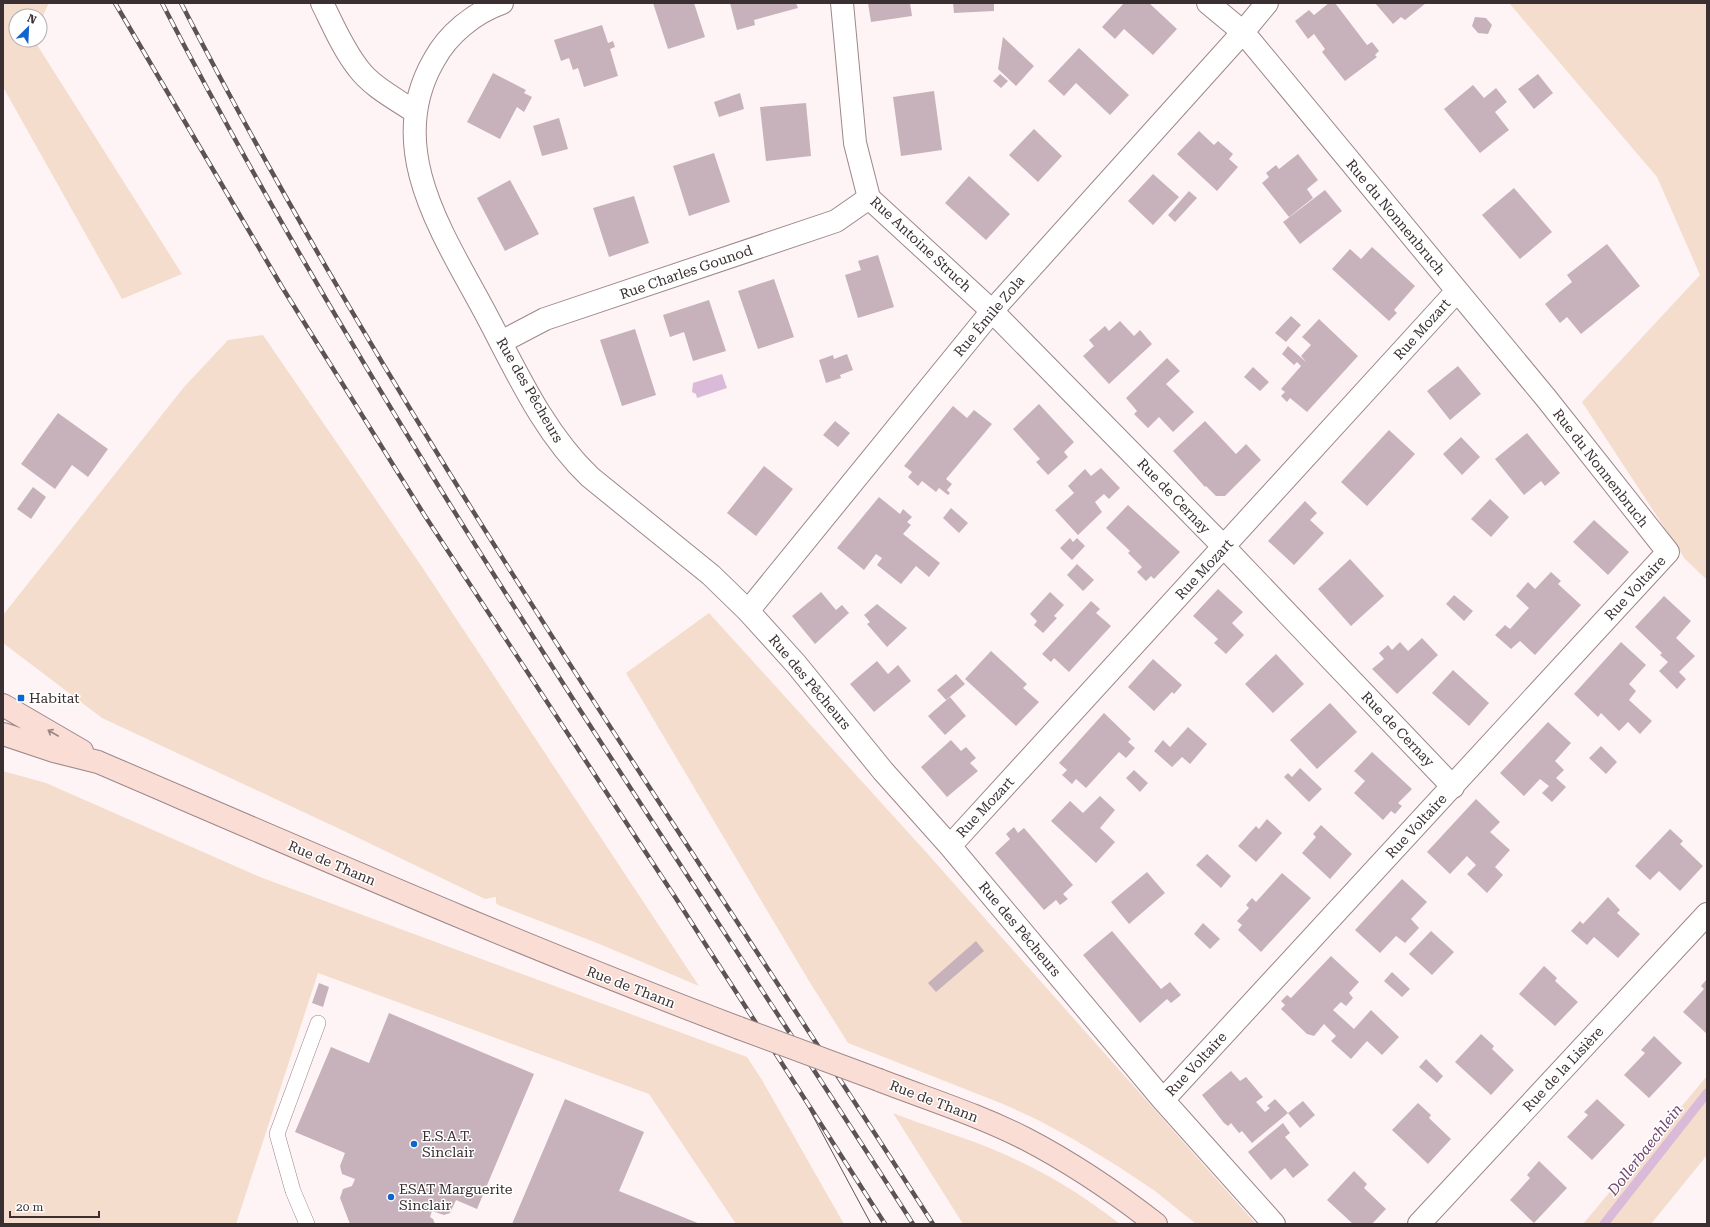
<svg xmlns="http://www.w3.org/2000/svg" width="1710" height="1227" viewBox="0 0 1710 1227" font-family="'Roboto Serif',serif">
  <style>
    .green { fill: #f4ddcd }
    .water { fill: #d9bad8 }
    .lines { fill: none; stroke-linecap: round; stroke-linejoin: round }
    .stream { stroke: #d9bad8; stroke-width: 9 }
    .building { fill: #c7b2bb }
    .service-casing { stroke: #9d8789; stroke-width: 16 }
    .minor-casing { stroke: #9d8789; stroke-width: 24 }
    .secondary-casing { stroke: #9d8789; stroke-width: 24 }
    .service { stroke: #fff; stroke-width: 15 }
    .minor { stroke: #fff; stroke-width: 22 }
    .secondary { stroke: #faddd5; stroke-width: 22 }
    .tram { stroke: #5d5354; stroke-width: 1 }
    .rail-casing { stroke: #5d5354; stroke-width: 4.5 }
    .rail { stroke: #fff; stroke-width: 3; stroke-dasharray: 9; stroke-linecap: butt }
    .secondary-bridge-casing { stroke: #9d8789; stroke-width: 24; stroke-linecap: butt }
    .secondary-bridge { stroke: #faddd5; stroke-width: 22 }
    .oneway { stroke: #9a8683 }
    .poi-dot { fill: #1164cd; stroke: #fff; stroke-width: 1.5 }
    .labels { text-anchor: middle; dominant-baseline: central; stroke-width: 3; stroke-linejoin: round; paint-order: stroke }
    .street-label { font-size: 14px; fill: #3a3031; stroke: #fff }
    .poi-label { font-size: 14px; fill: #3a3031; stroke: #fff; text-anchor: start }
    .water-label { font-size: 15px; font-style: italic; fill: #6f466f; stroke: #fff }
  </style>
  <rect width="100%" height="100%" fill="#fef4f5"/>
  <path class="green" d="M 3,3 L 49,3 L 40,22 L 40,16 L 16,16 L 16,40 L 34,40 L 182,274 L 122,299 L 3,87 Z
    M 1509,3 L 1707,3 L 1707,580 L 1685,559 L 1582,402 L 1700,275 L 1657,177 Z
    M 263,335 L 422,567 L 699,986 L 597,943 L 498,905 L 496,903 L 496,897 L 485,899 L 481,897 L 344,831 L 102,718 L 3,643 L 3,615 L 184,387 L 228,340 Z
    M 709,613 L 926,852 L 1256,1224 L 1196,1224 L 1155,1191 L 1119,1167 L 1073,1139 L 1038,1120 L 1003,1104 L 848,1043 L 809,981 L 626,673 Z
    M 3,771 L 46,783 L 260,877 L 747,1057 L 762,1080 L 844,1224 L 736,1224 L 649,1094 L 318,973 L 236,1224 L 3,1224 Z
    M 1707,1076 L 1707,1155 L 1651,1224 L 1583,1224 Z
    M 893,1113 C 928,1127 965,1137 999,1152 C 1042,1170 1083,1195 1120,1224 L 963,1224 Z"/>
  <path class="water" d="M 722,374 L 727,388 L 697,398 L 696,394 L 692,392 L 693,383 Z"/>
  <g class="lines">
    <path class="stream" d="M 1604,1224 L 1707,1093"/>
  </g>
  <path class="building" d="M 653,3 L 694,3 L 705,37 L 668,49 Z
    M 730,3 L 796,3 L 798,8 L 754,20 L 755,25 L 737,30 Z
    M 868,3 L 910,3 L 912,16 L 871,22 Z
    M 953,3 L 994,3 L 994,11 L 954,13 Z
    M 1124,3 L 1149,3 L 1177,29 L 1153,55 L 1124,29 L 1115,39 L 1102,27 Z
    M 1329,3 L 1335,3 L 1367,45 L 1372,42 L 1379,51 L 1375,55 L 1377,57 L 1345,81 L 1322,52 L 1325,49 L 1314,34 L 1308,39 L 1295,21 L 1309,10 L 1314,15 Z
    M 1375,3 L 1426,3 L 1405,20 L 1401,17 L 1393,24 Z
    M 1475,17 L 1486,18 L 1492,25 L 1488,34 L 1478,33 L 1472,26 Z
    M 602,25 L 608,43 L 613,41 L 615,47 L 610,49 L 618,76 L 584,87 L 578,68 L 573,70 L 569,58 L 561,61 L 554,40 Z
    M 1003,37 L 1034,66 L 1016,86 L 998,69 Z
    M 1079,48 L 1129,95 L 1110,115 L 1076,83 L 1064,96 L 1048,81 Z
    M 493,73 L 526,90 L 524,93 L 532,97 L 524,112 L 517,107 L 500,139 L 467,122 Z
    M 1000,74 L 1008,81 L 1001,88 L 993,81 Z
    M 1538,74 L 1553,93 L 1534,109 L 1518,89 Z
    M 1473,85 L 1484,98 L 1496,88 L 1507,102 L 1495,112 L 1509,130 L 1480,153 L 1444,109 Z
    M 934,91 L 942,150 L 901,156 L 893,97 Z
    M 740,93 L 744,109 L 719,117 L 714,102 Z
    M 806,103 L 811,156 L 766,161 L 760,107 Z
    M 559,118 L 568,149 L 542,156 L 533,126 Z
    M 1034,129 L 1062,156 L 1038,182 L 1009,155 Z
    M 1199,131 L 1214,145 L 1218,141 L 1225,147 L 1233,154 L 1229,159 L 1238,167 L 1217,191 L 1177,154 Z
    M 714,153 L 730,202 L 689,216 L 673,166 Z
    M 1298,154 L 1318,180 L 1307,189 L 1313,198 L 1289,217 L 1262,183 L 1269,177 L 1266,173 L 1276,165 L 1279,169 Z
    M 1153,174 L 1179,197 L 1153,225 L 1128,201 Z
    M 969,176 L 1010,214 L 986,240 L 945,203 Z
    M 510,180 L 539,234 L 505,251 L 477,198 Z
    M 1514,188 L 1552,232 L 1520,259 L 1482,215 Z
    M 1325,190 L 1342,211 L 1300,244 L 1283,222 Z
    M 1189,191 L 1197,198 L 1175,222 L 1168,215 Z
    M 634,196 L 649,243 L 609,257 L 593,208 Z
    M 1607,244 L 1640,286 L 1581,334 L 1567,317 L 1560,323 L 1545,304 L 1572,282 L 1567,275 Z
    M 1372,247 L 1415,286 L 1394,310 L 1397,313 L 1389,321 L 1332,269 L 1350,249 L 1361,259 Z
    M 878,255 L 894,307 L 858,318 L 845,275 L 861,270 L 858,261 Z
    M 774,279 L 794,337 L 758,349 L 738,291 Z
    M 709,300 L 726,351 L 693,361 L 684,332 L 670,337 L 663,315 Z
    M 1291,316 L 1301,325 L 1286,342 L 1275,333 Z
    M 1319,319 L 1358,356 L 1307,412 L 1290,398 L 1287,402 L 1281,396 L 1285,392 L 1281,389 L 1301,366 L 1297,362 L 1294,365 L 1282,354 L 1288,346 L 1306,362 L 1301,356 L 1311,345 L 1302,337 Z
    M 1120,321 L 1134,336 L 1140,330 L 1152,344 L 1109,384 L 1083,356 L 1094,346 L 1089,340 L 1105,326 L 1109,331 Z
    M 635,329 L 656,395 L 622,406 L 600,340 Z
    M 847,354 L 853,370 L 840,375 L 841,378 L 826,383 L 819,360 L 833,355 L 834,359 Z
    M 1167,358 L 1180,371 L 1166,384 L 1194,412 L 1173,432 L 1159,417 L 1148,428 L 1134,414 L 1137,411 L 1126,398 Z
    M 1458,366 L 1481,394 L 1450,420 L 1427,391 Z
    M 1253,367 L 1269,382 L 1260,391 L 1244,377 Z
    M 1039,404 L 1074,442 L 1064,452 L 1068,457 L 1048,475 L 1036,462 L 1040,459 L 1013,429 Z
    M 953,406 L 967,418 L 974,410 L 992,424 L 946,479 L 952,484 L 947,490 L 950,493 L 948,495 L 939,488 L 936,492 L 922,481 L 918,486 L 908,477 L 912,472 L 904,466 Z
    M 58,413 L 108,449 L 88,477 L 72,465 L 55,489 L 21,464 Z
    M 835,421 L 850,433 L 838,447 L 823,435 Z
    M 1205,421 L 1236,454 L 1246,444 L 1261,460 L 1225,496 L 1216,496 L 1206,486 L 1205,487 L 1173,451 Z
    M 1389,430 L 1415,454 L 1367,506 L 1341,482 Z
    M 1527,433 L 1560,473 L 1545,486 L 1541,481 L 1524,495 L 1495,459 Z
    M 1461,437 L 1480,457 L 1462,475 L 1443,454 Z
    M 764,466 L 793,489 L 756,536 L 727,513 Z
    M 1101,468 L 1120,488 L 1109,499 L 1104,494 L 1095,502 L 1102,512 L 1078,535 L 1055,510 L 1074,493 L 1068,486 L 1085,469 L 1091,476 Z
    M 33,487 L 46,497 L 31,519 L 17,509 Z
    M 879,497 L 900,514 L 903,509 L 912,517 L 907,522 L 911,525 L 903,534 L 940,563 L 929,577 L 916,566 L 901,584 L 877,565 L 882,558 L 876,554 L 864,570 L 837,548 Z
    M 1490,499 L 1509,517 L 1491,537 L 1471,519 Z
    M 1305,501 L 1317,513 L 1310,520 L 1324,533 L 1294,565 L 1268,541 Z
    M 1128,505 L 1180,552 L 1154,579 L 1151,576 L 1146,581 L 1137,572 L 1142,567 L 1128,553 L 1130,551 L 1106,528 Z
    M 951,508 L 968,523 L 959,533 L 943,518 Z
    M 1594,520 L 1629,552 L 1608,575 L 1573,542 Z
    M 1070,538 L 1073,542 L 1077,538 L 1085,546 L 1072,560 L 1060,548 Z
    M 1350,559 L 1384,596 L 1351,626 L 1318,589 Z
    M 1077,564 L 1094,580 L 1083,591 L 1067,575 Z
    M 1551,572 L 1561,581 L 1558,584 L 1581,605 L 1535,655 L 1520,641 L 1511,649 L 1495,635 L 1505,625 L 1510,629 L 1529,608 L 1516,596 L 1528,582 L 1535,589 Z
    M 1218,589 L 1243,612 L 1232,623 L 1244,635 L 1226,654 L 1214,643 L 1218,639 L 1193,616 Z
    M 821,592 L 836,610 L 842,605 L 849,613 L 815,644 L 792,616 Z
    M 1050,592 L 1064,605 L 1054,616 L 1057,618 L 1043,633 L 1034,625 L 1037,621 L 1030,614 Z
    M 1454,595 L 1473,611 L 1464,621 L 1446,604 Z
    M 1664,596 L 1691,621 L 1676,638 L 1695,656 L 1679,672 L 1686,679 L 1677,689 L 1659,671 L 1668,662 L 1660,655 L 1662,653 L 1635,627 Z
    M 1091,601 L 1100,609 L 1096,613 L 1111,626 L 1069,672 L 1054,658 L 1051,662 L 1042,654 Z
    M 877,604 L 907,628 L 887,647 L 867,624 L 870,622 L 864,615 Z
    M 1422,638 L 1438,655 L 1397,694 L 1372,669 L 1384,659 L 1379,653 L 1388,645 L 1392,650 L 1400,642 L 1408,651 Z
    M 1621,642 L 1646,665 L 1629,684 L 1636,691 L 1629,700 L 1652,721 L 1640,734 L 1628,722 L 1619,731 L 1601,713 L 1598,717 L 1574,694 Z
    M 991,651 L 1027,684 L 1023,688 L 1039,702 L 1016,726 L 965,679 Z
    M 1276,654 L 1304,684 L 1273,713 L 1245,684 Z
    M 1153,659 L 1182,685 L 1174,694 L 1172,692 L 1154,711 L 1128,687 Z
    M 877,661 L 888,674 L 898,665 L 911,681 L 874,712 L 850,684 Z
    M 1453,670 L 1489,703 L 1469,726 L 1432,693 Z
    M 956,674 L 965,684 L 946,700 L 937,690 Z
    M 950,697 L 966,716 L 945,735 L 928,716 Z
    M 1330,703 L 1357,732 L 1317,769 L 1290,740 Z
    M 1104,713 L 1131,739 L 1128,742 L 1135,748 L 1126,758 L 1119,752 L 1086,788 L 1076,779 L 1072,784 L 1062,775 L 1067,770 L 1059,763 Z
    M 1548,722 L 1571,743 L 1555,761 L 1564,770 L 1556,778 L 1566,787 L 1552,802 L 1542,793 L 1549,786 L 1540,779 L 1524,796 L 1500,773 Z
    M 1188,727 L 1207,744 L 1190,764 L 1182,757 L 1172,767 L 1154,751 L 1163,740 L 1170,747 Z
    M 951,740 L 961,751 L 966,747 L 976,758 L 970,763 L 978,771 L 947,797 L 921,767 Z
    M 1601,746 L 1617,762 L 1606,774 L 1589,758 Z
    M 1372,752 L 1412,789 L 1398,803 L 1402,806 L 1395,814 L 1391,811 L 1383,820 L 1354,793 L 1365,781 L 1354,771 Z
    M 1300,768 L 1322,789 L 1309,802 L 1284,777 L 1288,773 L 1292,777 Z
    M 1134,770 L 1148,783 L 1140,792 L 1126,778 Z
    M 1100,796 L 1115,810 L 1100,828 L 1115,842 L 1096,863 L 1051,821 L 1070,801 L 1083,813 Z
    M 1476,799 L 1500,822 L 1490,832 L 1510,850 L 1495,867 L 1503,875 L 1487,893 L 1467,874 L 1476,865 L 1467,856 L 1450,874 L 1427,852 Z
    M 1267,819 L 1282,833 L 1256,862 L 1238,846 L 1256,826 L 1259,829 Z
    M 1321,825 L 1352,854 L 1330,879 L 1302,853 L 1316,837 L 1313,834 Z
    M 1014,827 L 1018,833 L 1024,828 L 1073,885 L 1063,894 L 1068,899 L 1060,905 L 1056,900 L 1044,910 L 995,853 L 1010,839 L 1006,834 Z
    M 1670,829 L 1683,841 L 1680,844 L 1703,866 L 1680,891 L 1659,871 L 1650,880 L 1635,866 Z
    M 1207,854 L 1231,876 L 1221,888 L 1196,865 Z
    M 1147,872 L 1165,893 L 1129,924 L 1111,902 Z
    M 1282,873 L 1311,898 L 1261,952 L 1238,930 L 1242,925 L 1237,921 L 1249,908 L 1246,905 L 1252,898 L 1256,902 Z
    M 1402,879 L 1427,902 L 1411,919 L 1419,928 L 1405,943 L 1396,936 L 1380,953 L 1355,930 Z
    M 1608,897 L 1620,910 L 1617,913 L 1640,934 L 1618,958 L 1594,937 L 1587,945 L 1571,931 L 1580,921 L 1583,924 Z
    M 1203,923 L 1220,939 L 1210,949 L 1194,934 Z
    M 1112,931 L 1161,989 L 1170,982 L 1181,995 L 1171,1003 L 1167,999 L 1140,1023 L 1083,955 Z
    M 1431,931 L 1454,952 L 1432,975 L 1409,954 Z
    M 976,941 L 984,951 L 936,992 L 928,983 Z
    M 1331,956 L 1359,982 L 1349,993 L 1353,998 L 1346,1006 L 1341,1002 L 1333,1010 L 1354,1029 L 1371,1010 L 1399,1037 L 1382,1055 L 1367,1041 L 1351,1059 L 1331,1041 L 1336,1036 L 1324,1024 L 1314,1036 L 1307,1034 L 1281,1009 L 1285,1005 L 1281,1001 L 1287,995 L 1291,998 Z
    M 1544,966 L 1557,978 L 1555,981 L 1578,1002 L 1555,1026 L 1519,994 Z
    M 1392,972 L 1410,989 L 1402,997 L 1384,981 Z
    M 1707,979 L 1707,1034 L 1683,1012 L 1704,989 L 1701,986 Z
    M 319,983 L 329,987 L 323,1007 L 312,1003 Z
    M 389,1013 L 534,1074 L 477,1209 L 456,1200 L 450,1213 L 444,1215 L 432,1211 L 430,1217 L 433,1219 L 435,1224 L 350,1224 L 340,1198 L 343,1189 L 352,1186 L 355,1179 L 342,1174 L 340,1166 L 345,1153 L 295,1132 L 331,1047 L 369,1063 Z
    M 1481,1034 L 1494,1046 L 1492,1049 L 1514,1070 L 1491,1095 L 1455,1062 Z
    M 1654,1036 L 1682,1063 L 1649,1098 L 1624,1075 L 1645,1053 L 1641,1050 Z
    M 1426,1059 L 1443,1076 L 1437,1083 L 1419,1067 Z
    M 1231,1071 L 1240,1081 L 1246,1077 L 1263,1097 L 1256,1102 L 1265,1112 L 1270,1108 L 1267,1106 L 1275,1099 L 1288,1113 L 1252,1143 L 1242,1131 L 1239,1133 L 1231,1123 L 1228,1126 L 1224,1123 L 1202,1095 Z
    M 565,1099 L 644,1132 L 619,1191 L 700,1224 L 512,1224 Z
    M 1597,1099 L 1625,1125 L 1592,1160 L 1567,1137 L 1588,1115 L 1584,1112 Z
    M 1303,1101 L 1315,1115 L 1300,1128 L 1288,1113 Z
    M 1418,1103 L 1431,1115 L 1429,1118 L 1451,1139 L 1428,1164 L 1392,1130 Z
    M 1283,1123 L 1290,1133 L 1285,1137 L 1309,1165 L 1293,1178 L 1285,1168 L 1271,1180 L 1248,1152 Z
    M 1539,1161 L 1567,1188 L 1534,1223 L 1510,1200 L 1530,1178 L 1527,1175 Z
    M 1354,1171 L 1367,1184 L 1364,1188 L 1386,1209 L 1372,1224 L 1353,1224 L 1327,1200 Z"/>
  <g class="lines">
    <g class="service-casing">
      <path id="service" d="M 307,1224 L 293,1191 L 277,1134 L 318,1023"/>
    </g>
    <g class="minor-casing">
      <path id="minor" d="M 322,3 C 333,25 343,49 358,68 C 372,87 396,99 415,112
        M 502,3 C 474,13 448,34 434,60 C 382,150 446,238 488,318 C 517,373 544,433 590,477 L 711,575 L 748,611 L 796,664 L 883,771 L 950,846 L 1163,1100 L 1274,1224
        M 842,3 L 855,143 L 869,198 L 992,311 L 1224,547 L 1453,787
        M 501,342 L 545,319 L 836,221 L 869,198
        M 748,611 L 992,311 L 1243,32 L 1267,3
        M 950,846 L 1457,291
        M 1163,1100 L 1668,552 L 1546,398 L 1243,32 L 1208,3
        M 1419,1224 L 1707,914"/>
    </g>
    <g class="secondary-casing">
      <path id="secondary" d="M 3,705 L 82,751
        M 3,734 L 54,751 L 98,762 C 310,853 522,946 739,1028
        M 879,1080 C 928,1099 979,1115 1026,1139 C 1072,1163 1115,1192 1156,1224"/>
    </g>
    <use href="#service" class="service"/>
    <use href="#minor" class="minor"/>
    <use href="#secondary" class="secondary"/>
    <path class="tram" d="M 793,1079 L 871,1224"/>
    <g class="rail-casing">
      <path id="rail" d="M 115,3 L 282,287 L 425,516 L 677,900 L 885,1224
        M 162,3 C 382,428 656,821 913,1224
        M 181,3 C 400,428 676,821 933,1224"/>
    </g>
    <use href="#rail" class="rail"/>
    <g class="secondary-bridge-casing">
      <path id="secondary-bridge" d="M 739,1028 L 879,1080"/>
    </g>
    <use href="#secondary-bridge" class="secondary-bridge"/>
  </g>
  <defs><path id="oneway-shaft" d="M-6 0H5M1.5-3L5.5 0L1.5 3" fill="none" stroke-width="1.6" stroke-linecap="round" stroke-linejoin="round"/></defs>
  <use class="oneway" href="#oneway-shaft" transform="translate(53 733) rotate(-150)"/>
  <g class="poi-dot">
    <rect x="17" y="694" width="8" height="8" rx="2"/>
    <circle cx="414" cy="1144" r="4"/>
    <circle cx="391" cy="1197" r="4"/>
  </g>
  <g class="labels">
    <g class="street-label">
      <text transform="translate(1396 217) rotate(50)">Rue du Nonnenbruch</text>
      <text transform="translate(921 244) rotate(43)">Rue Antoine Struch</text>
      <text transform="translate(686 272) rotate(-19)">Rue Charles Gounod</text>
      <text transform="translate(989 316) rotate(-50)">Rue Émile Zola</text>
      <text transform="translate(1422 329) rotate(-48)">Rue Mozart</text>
      <text transform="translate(530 390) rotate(60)">Rue des Pêcheurs</text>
      <text transform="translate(1601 468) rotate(52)">Rue du Nonnenbruch</text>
      <text transform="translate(1174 496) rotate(46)">Rue de Cernay</text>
      <text transform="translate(1204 569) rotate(-47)">Rue Mozart</text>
      <text transform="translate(1635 588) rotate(-47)">Rue Voltaire</text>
      <text transform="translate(810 682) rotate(50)">Rue des Pêcheurs</text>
      <text transform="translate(1398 729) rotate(46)">Rue de Cernay</text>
      <text transform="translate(985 807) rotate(-47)">Rue Mozart</text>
      <text transform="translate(1416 826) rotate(-47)">Rue Voltaire</text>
      <text transform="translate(332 863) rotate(23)">Rue de Thann</text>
      <text transform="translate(1020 929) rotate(50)">Rue des Pêcheurs</text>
      <text transform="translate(631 987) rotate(21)">Rue de Thann</text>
      <text transform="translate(1196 1064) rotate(-47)">Rue Voltaire</text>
      <text transform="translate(1563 1069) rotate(-47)">Rue de la Lisière</text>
      <text transform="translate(934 1101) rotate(21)">Rue de Thann</text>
    </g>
    <g class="poi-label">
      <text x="29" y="698">Habitat</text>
      <text x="422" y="1136">E.S.A.T.<tspan x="422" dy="16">Sinclair</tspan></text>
      <text x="399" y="1189">ESAT Marguerite<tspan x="399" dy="16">Sinclair</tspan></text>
    </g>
    <g class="water-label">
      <text transform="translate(1645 1150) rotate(-52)">Dollerbaechlein</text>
    </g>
  </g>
  <rect width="1710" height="1227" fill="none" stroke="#3a3031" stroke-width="8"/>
  <g transform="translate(28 28) rotate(24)"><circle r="19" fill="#ffffff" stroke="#b0acad"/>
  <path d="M0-3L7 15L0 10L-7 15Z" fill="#1164cd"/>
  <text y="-6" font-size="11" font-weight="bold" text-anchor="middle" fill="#3a3031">N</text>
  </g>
  <path d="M10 1211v6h89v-6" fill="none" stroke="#3a3031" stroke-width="2"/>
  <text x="16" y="1211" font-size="12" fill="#3a3031" stroke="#ffffff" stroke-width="3" paint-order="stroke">20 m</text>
</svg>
